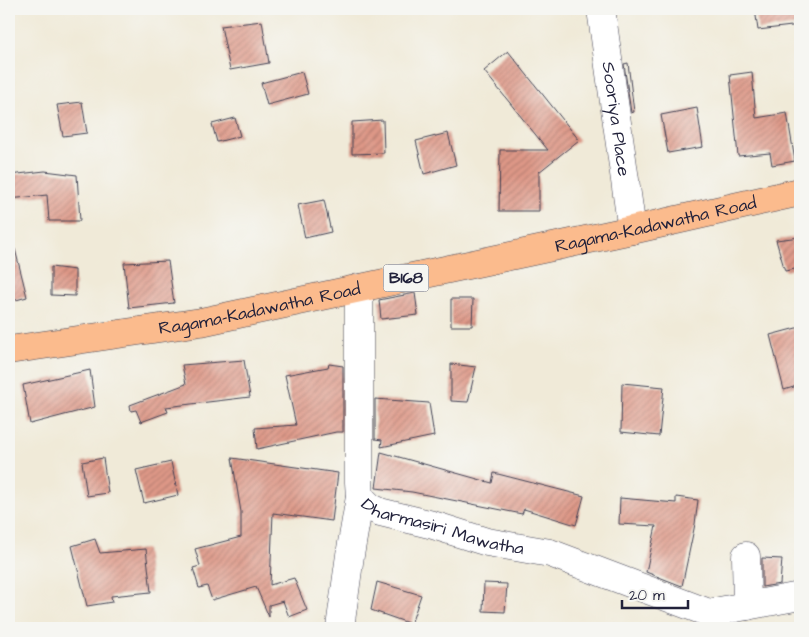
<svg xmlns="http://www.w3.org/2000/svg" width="809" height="637" viewBox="0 0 809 637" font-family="'Architects Daughter',sans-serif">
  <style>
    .building { fill: url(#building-hatch) }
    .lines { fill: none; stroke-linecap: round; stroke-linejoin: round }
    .minor-casing { stroke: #414053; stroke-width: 29 }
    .major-casing { stroke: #414053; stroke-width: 29 }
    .minor { stroke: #fff; stroke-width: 28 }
    .major { stroke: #fbbb8d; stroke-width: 28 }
    .labels { text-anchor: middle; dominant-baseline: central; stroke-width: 5; stroke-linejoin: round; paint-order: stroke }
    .shield { fill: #f6f6f2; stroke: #626272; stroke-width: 1 }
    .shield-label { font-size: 16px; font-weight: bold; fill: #22223b }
    .street-label { font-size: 18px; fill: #22223b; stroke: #f6f6f2 }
  </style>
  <defs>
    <pattern id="building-hatch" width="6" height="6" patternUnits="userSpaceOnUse" patternTransform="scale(1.25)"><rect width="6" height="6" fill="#de9887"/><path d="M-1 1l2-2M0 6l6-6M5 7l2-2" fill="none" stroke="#b47c70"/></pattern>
  </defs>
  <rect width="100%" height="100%" fill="#f6f6f2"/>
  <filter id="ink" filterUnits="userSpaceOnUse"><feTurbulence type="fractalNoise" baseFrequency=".02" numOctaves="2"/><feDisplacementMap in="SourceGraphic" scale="10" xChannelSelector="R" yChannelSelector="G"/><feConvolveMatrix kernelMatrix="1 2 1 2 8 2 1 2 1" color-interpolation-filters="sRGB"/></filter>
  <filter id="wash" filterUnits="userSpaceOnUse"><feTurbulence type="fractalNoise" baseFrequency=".0096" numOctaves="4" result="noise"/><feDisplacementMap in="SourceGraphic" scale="20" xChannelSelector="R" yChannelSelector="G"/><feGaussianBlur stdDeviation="1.12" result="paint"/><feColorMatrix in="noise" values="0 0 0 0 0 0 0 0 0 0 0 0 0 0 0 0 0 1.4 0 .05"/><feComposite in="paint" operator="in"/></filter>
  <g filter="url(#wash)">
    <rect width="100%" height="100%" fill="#f0ead8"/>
    <g id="blocks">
      <path class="building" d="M 755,9 L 800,9 L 800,25 L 758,30 Z
        M 262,21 L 269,63 L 230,70 L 221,26 Z
        M 508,51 L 579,140 L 539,172 L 539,211 L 499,211 L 500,150 L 548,150 L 484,71 Z
        M 628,63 L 634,112 L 631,113 L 624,64 Z
        M 302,72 L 308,94 L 267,105 L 261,83 Z
        M 752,72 L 756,118 L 787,113 L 795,161 L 772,165 L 770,153 L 738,156 L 730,75 Z
        M 82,102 L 87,133 L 63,136 L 57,105 Z
        M 697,108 L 703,147 L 668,153 L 661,115 Z
        M 235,118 L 240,136 L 217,142 L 212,124 Z
        M 383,120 L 384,153 L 352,154 L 352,122 Z
        M 448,133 L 456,165 L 424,174 L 416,141 Z
        M 45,171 L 77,175 L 80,221 L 49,221 L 47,195 L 9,199 L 9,175 Z
        M 324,200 L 331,232 L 305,238 L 298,205 Z
        M 800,237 L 800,268 L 785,271 L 776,240 Z
        M 15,249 L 27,297 L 9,302 L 9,250 Z
        M 168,261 L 174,303 L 129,308 L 124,263 Z
        M 51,267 L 75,270 L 75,296 L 51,295 Z
        M 415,293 L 418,315 L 381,319 L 379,300 Z
        M 451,299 L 473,299 L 472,326 L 451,326 Z
        M 800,327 L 800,385 L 784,390 L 770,335 Z
        M 244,360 L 250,397 L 166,407 L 168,412 L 141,422 L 136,410 L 131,411 L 130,405 L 186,384 L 182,365 Z
        M 329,364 L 343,366 L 343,432 L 336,432 L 257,449 L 255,428 L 296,425 L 285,375 L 328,367 Z
        M 451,364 L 476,367 L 468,402 L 451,401 Z
        M 90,370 L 95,407 L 30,424 L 23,385 Z
        M 622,383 L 664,387 L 659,436 L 621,432 Z
        M 375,399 L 429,403 L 434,436 L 381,447 L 382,440 L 375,439 Z
        M 381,452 L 492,483 L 494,473 L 584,496 L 576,525 L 524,509 L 522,514 L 412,492 L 376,488 Z
        M 103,458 L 108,493 L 87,496 L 82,462 Z
        M 232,458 L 338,473 L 332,521 L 273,513 L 270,585 L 294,578 L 307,610 L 289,617 L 283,601 L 269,605 L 269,617 L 256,587 L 212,600 L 207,586 L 199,588 L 193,568 L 200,566 L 195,549 L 241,537 L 241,512 Z
        M 171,462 L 178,495 L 144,503 L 136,470 Z
        M 676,497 L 698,500 L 695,524 L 682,586 L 646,572 L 656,526 L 619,524 L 620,498 L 676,503 Z
        M 95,539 L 100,553 L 146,549 L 151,592 L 111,596 L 112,602 L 87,606 L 72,546 Z
        M 762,558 L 782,559 L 780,584 L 762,587 Z
        M 377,582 L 421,595 L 411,624 L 371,610 Z
        M 484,583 L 507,584 L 505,612 L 483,611 Z"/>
    </g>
  </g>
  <g filter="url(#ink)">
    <use href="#blocks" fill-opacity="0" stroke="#414053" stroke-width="1"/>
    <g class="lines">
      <g class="minor-casing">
        <g id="minor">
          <path id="s1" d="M 601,9 L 632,230"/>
          <path id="s2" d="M 359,288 L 359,482 L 360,497 L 370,507 L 380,512 L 433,525 L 487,542 L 550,553 L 709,613 L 718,628"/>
          <path d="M 746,556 L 747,606"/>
          <path d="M 709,613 L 800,596"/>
          <path d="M 340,628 L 350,555 L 360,497"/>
        </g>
      </g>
      <g class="major-casing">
        <g id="major">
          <path id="s3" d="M 9,350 L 201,322 L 632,230 L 800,192"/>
        </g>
      </g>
      <use href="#minor" class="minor"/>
      <use href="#major" class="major"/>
    </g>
  </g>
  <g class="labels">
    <rect class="shield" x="383.5" y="264.5" width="45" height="27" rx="4"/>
    <g class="shield-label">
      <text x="406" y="278">B168</text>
    </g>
    <g class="street-label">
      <text stroke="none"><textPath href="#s1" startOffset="111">Sooriya Place</textPath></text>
      <text stroke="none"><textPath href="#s3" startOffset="659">Ragama-Kadawatha Road</textPath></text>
      <text stroke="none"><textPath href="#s3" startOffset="254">Ragama-Kadawatha Road</textPath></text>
      <text stroke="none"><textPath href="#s2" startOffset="299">Dharmasiri Mawatha</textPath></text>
    </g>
  </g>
  <rect width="809" height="637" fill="none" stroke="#f6f6f2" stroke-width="30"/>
  <path d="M622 600v8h66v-8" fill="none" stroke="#22223b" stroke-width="2.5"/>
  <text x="629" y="600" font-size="15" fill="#22223b" stroke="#f6f6f2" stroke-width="4" paint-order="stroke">20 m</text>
</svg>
